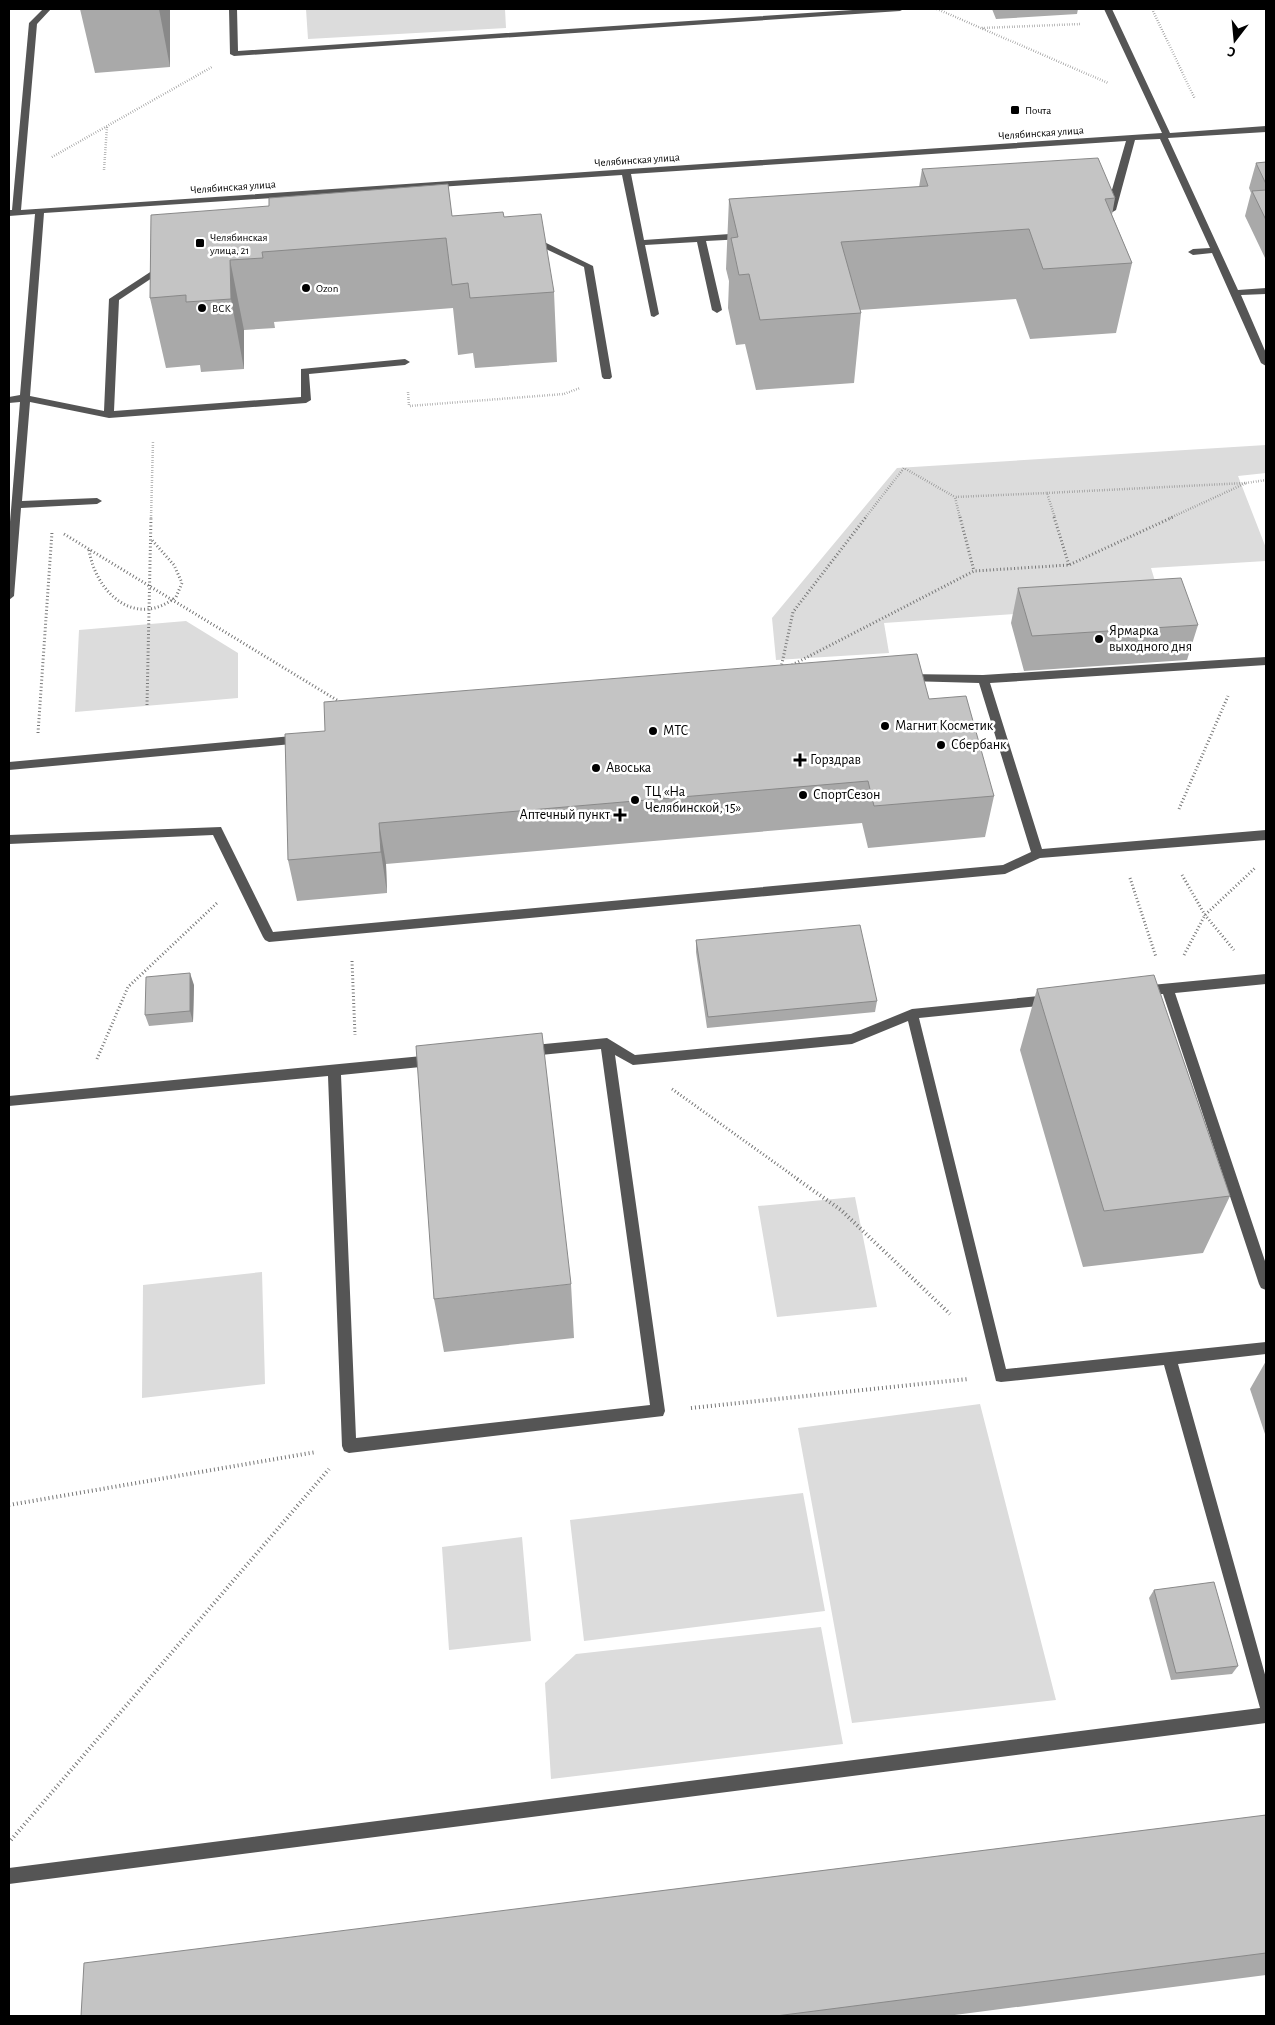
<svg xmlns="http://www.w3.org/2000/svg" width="1275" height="2025" viewBox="0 0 1275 2025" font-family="'Alegreya Sans',sans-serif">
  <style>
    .green { fill: #dcdcdc }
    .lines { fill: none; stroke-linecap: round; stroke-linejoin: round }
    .path-far2 { stroke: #777; stroke-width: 2.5; stroke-dasharray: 0.5 2; stroke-linecap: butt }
    .path-far1 { stroke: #777; stroke-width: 3; stroke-dasharray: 1 2.5; stroke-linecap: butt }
    .path { stroke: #777; stroke-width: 4; stroke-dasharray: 1 3; stroke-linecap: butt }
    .minor { fill: #555; fill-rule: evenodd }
    .wall { fill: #a9a9a9 }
    .shaded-wall { fill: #898989 }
    .building { fill: #c4c4c4; stroke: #898989 }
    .poi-dot { fill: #000; stroke: #fff; stroke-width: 2 }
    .labels { text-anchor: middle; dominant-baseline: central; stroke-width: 5; stroke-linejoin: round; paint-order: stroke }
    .far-poi-label { font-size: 11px; fill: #000; stroke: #fff; text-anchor: start }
    .far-street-label { font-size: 11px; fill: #000; stroke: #fff }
    .poi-label { font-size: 14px; fill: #000; stroke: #fff; text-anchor: start }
  </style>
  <rect width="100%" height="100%" fill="#fff"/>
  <path class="green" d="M 306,9 L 505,9 L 506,28 L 308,39 Z
    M 1266,445 L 1266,473 L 1238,476 L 1266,548 L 1266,561 L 1151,568 L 1162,604 L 884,623 L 889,653 L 776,660 L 772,618 L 897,468 Z
    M 186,621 L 238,653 L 238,698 L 75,712 L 79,630 Z
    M 855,1197 L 877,1307 L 777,1317 L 758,1206 Z
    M 262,1272 L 265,1384 L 142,1398 L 143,1285 Z
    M 980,1404 L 1056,1700 L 852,1723 L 798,1428 Z
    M 803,1493 L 825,1611 L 584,1641 L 570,1520 Z
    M 522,1537 L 531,1641 L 449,1650 L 442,1547 Z
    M 821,1627 L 843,1744 L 551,1779 L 545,1683 L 576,1654 Z"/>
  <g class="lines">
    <path class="path-far2" d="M 937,9 L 1108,83
      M 1152,9 L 1195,99
      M 982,28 L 1081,24
      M 52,157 L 212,67
      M 104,170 L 107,126
      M 408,392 L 409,406 L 564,394 L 580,388
      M 1246,483 L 1266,480
      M 1047,493 L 1246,483 L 1170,518
      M 151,518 L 153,441
      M 865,518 L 904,468 L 955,497
      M 960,518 L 955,497 L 1047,493 L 1055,518"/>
    <path class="path-far1" d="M 960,517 L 974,571
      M 1054,517 L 1069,565
      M 64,534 L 340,702
      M 89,550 C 96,593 135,629 176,597 L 182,583 L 174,565 L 151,539
      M 792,665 L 974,571 L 1069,565 L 1173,517
      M 781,668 L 793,612 L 866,517
      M 147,705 L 151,517
      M 38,733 L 52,532
      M 1179,809 L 1228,696
      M 1182,875 L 1205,915 L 1234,950
      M 1130,878 L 1156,957
      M 1184,955 L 1205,915 L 1255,868
      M 352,961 L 355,1035
      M 97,1059 L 128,987 L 217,903
      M 672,1089 L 799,1180"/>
    <path class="path" d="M 797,1179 L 841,1210 L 950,1314
      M 691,1408 L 968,1379
      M 9,1505 L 316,1452
      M 11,1840 L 329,1469"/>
    <path class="minor" d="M 43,9 L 51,9 L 37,24 L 21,210 L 1162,133 L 1104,9 L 1112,9 L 1170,133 L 1266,126 L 1266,132 L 1168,138 L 1238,290 L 1266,288 L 1266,294 L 1241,295 L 1266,353 L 1266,366 L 1261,363 L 1212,253 L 1193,255 L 1188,252 L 1193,249 L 1210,248 L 1160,139 L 1135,140 L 1116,210 L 1111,213 L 1103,210 L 1107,207 L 1126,141 L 631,174 L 644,240 L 744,233 L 749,236 L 744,239 L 706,241 L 722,310 L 717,313 L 712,310 L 697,242 L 645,245 L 659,314 L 654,317 L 651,316 L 622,175 L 44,213 L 30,396 L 104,411 L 109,299 L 164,263 L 167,264 L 167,268 L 119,300 L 114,411 L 301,397 L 301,369 L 405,359 L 410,362 L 405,365 L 309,374 L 311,400 L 306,403 L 109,418 L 30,402 L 22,501 L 97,498 L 102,501 L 97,504 L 21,508 L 14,596 L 9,600 L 9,534 L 20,402 L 9,403 L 9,397 L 20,395 L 35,214 L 9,216 L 9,210 L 12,210 L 29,23 Z
      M 229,9 L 237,9 L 238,51 L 868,9 L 904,9 L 900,11 L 234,56 L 230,54 Z
      M 532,236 L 593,266 L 612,377 L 610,379 L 604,379 L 602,377 L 584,267 L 529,241 L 529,237 Z
      M 1266,657 L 1266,665 L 990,683 L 1042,849 L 1266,830 L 1266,840 L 1040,858 L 1005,874 L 269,942 L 265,940 L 263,937 L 213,835 L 9,844 L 9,835 L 221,827 L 273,932 L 1003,865 L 1031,852 L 979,683 L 908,681 L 902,677 L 904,674 L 983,675 Z
      M 303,735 L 309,739 L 303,743 L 9,770 L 9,762 Z
      M 1266,974 L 1266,984 L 1175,993 L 1266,1264 L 1266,1290 L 1261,1288 L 1259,1284 L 1163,994 L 1137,995 L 1135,991 L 1137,987 L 1141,986 Z
      M 1049,995 L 1053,996 L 1055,1000 L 1053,1004 L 1049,1005 L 919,1018 L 1006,1369 L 1266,1342 L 1266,1354 L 1178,1364 L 1266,1678 L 1266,1723 L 9,1884 L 9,1868 L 1260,1708 L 1164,1365 L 1001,1382 L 996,1381 L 908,1021 L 852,1044 L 633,1065 L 615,1055 L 665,1411 L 663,1416 L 349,1453 L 344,1451 L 342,1446 L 328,1076 L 9,1106 L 9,1096 L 607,1038 L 635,1055 L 851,1034 L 912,1009 ZM 601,1049 L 650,1405 L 356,1438 L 341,1075 Z"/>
  </g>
  <path class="wall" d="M 80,9 L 170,9 L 170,67 L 95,73 Z
    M 992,9 L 1078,9 L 1077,14 L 996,19 Z
    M 1266,162 L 1266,260 L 1245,216 L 1251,193 L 1249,188 L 1256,163 Z
    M 922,169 L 1115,198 L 1112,215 L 1132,263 L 1116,333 L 1030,339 L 1016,299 L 860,310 L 861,313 L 854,383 L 756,390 L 745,344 L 736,345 L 728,308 L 729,281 L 726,269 L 729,199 L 919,187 Z
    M 151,215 L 504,217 L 554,292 L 557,362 L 475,368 L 473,353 L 458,355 L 453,308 L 274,322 L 275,328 L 244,330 L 244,369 L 201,372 L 200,365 L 166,368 L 150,298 Z
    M 1018,588 L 1198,625 L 1187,660 L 1024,671 L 1011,623 Z
    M 929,699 L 994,796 L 985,837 L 868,848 L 862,823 L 386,864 L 387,893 L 297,901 L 288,860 L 325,731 Z
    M 696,940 L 877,1001 L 875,1012 L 707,1028 L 696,952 Z
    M 194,985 L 193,1022 L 149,1026 L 145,1015 Z
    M 1037,989 L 1230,1196 L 1203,1253 L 1083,1267 L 1020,1050 Z
    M 571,1284 L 574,1338 L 444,1352 L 434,1299 Z
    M 1266,1361 L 1266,1437 L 1250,1389 Z
    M 1154,1590 L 1238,1666 L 1232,1674 L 1171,1680 L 1149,1598 Z
    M 1266,1815 L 1266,1975 L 947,2016 L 81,2016 Z"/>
  <path class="shaded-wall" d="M 159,9 L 170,9 L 170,67 Z
    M 230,260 L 244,330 L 244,369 L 231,299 Z
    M 379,823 L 386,864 L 387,893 L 381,852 Z
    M 190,973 L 194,985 L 193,1022 L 190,1011 Z"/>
  <path class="building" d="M 1098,158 L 1115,198 L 1105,199 L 1132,263 L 1043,269 L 1029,229 L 841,242 L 861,313 L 760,320 L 749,274 L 739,275 L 731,238 L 738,237 L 729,199 L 928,186 L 922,169 Z
    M 1266,162 L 1266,184 L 1256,163 Z
    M 448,184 L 452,216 L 503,212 L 504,217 L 541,214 L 554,292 L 470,298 L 468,283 L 452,285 L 446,238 L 262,252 L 263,258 L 230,260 L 231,299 L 186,302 L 186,295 L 150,298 L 151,215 L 269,206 L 269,198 Z
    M 1266,190 L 1266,220 L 1252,191 Z
    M 1181,578 L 1198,625 L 1032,636 L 1018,588 Z
    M 917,654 L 929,699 L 966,696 L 994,796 L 874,806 L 868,781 L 379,823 L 381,852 L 288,860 L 285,734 L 325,731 L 324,702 Z
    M 860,925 L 877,1001 L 708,1017 L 696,940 Z
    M 190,973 L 190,1011 L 145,1015 L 146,977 Z
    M 1154,975 L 1230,1196 L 1104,1211 L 1037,989 Z
    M 542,1033 L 571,1284 L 434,1299 L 416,1046 Z
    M 1214,1582 L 1238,1666 L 1176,1673 L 1154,1590 Z
    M 1266,1815 L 1266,1953 L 776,2016 L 81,2016 L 84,1963 Z"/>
  <g class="poi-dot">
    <rect x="1010" y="105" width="10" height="10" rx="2.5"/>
    <rect x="195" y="238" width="10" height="10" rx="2.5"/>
    <circle cx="306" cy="288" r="5"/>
    <circle cx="202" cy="308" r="5"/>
    <circle cx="1099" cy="639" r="5"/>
    <circle cx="885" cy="726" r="5"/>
    <circle cx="653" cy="731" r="5"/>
    <circle cx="941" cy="745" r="5"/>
    <path d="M797.5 752.5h5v5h5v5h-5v5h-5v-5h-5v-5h5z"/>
    <circle cx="596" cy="768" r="5"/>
    <circle cx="803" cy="795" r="5"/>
    <circle cx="635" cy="800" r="5"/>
    <path d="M617.5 807.5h5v5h5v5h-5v5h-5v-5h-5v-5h5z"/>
  </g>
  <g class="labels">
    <g class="far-poi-label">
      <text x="1025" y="110">Почта</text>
      <text x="210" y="237">Челябинская<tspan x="210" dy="13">улица, 21</tspan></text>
      <text x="316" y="288">Ozon</text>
      <text x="212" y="308">ВСК</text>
    </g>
    <g class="far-street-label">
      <text transform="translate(1041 133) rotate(-4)">Челябинская улица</text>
      <text transform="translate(637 160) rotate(-4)">Челябинская улица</text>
      <text transform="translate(233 187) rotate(-4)">Челябинская улица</text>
    </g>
    <g class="poi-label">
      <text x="1109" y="631">Ярмарка<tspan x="1109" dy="16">выходного дня</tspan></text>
      <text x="895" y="726">Магнит Косметик</text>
      <text x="663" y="731">МТС</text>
      <text x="951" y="745">Сбербанк</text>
      <text x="810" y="760">Горздрав</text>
      <text x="606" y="768">Авоська</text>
      <text x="645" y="792">ТЦ «На<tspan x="645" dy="16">Челябинской, 15»</tspan></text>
      <text x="813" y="795">СпортСезон</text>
      <text x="610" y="815" text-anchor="end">Аптечный пункт</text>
    </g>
  </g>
  <rect width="1275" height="2025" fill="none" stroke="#000000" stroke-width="20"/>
  <g transform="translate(1235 40) rotate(196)" stroke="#ffffff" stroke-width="4" paint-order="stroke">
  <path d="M0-4L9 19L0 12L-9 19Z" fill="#000000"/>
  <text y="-8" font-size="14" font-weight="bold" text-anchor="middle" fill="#000000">С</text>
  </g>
</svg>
